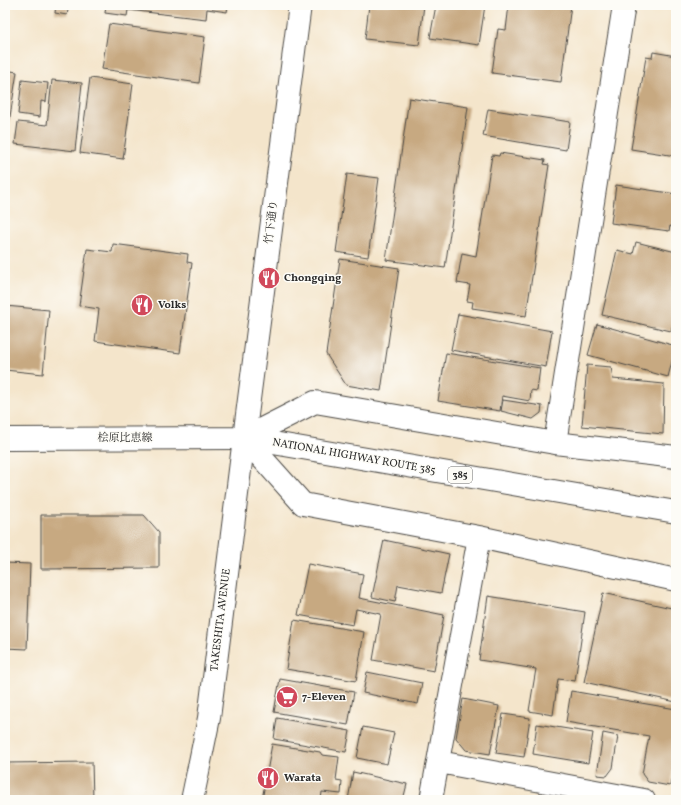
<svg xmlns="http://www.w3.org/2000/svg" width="681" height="805" viewBox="0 0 681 805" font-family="Vollkorn,'Noto Serif JP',serif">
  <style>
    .building { fill: #c7a981 }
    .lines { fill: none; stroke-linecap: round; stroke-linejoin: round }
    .minor-casing { stroke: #494743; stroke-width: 24 }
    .major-casing { stroke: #494743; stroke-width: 24 }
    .highway-casing { stroke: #494743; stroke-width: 24 }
    .minor { stroke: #fff; stroke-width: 22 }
    .major { stroke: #fff; stroke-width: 22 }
    .highway { stroke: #fff; stroke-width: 22 }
    .labels { text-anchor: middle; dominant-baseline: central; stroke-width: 3; stroke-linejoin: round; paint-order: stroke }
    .shield { fill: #fdfcf7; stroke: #6a6a68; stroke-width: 1 }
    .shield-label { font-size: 10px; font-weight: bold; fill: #2b2b2b }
    .street-label { font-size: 11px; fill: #2b2b2b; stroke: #fdfcf7 }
    .poi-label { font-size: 11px; font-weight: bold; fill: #2b2b2b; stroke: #fdfcf7; text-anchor: start }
  </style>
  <rect width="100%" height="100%" fill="#fdfcf7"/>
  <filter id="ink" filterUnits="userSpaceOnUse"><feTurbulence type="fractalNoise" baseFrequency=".025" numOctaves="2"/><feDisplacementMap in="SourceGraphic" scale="8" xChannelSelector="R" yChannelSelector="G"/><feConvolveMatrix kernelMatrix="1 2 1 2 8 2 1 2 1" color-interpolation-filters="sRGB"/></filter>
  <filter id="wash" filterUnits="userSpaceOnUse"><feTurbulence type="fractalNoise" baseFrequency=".012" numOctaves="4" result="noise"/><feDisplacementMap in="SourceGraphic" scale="16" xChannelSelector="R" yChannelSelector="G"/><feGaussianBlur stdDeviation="0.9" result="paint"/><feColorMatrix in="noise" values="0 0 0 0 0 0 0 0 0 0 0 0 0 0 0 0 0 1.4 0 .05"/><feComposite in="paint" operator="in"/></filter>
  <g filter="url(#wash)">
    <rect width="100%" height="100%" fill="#f4e5cb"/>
    <g id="blocks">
      <path class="building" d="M 56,5 L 69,5 L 67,15 L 55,13 Z
        M 106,5 L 228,5 L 227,12 L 207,9 L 206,19 L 128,10 L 127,16 L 105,13 Z
        M 369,5 L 424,5 L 419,45 L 365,39 Z
        M 436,5 L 485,5 L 479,45 L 430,38 Z
        M 509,5 L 571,5 L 561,82 L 492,73 L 498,29 L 506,30 Z
        M 109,24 L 205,37 L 199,83 L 102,69 Z
        M 653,52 L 676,56 L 676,156 L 631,149 L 646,57 L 652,58 Z
        M 5,70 L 17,72 L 6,142 L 5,142 Z
        M 90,78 L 133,84 L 123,159 L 80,153 Z
        M 22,80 L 48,83 L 46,102 L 41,101 L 40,117 L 18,114 Z
        M 52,80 L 82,83 L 75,151 L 15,144 L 18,122 L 47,125 Z
        M 409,98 L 468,107 L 445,268 L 386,260 Z
        M 488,109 L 570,122 L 566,150 L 483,136 Z
        M 500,153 L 545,160 L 544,164 L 549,165 L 526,316 L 472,308 L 473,302 L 467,301 L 470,285 L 457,283 L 462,253 L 476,256 L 492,155 L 499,156 Z
        M 347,174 L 379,178 L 368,257 L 336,252 Z
        M 616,185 L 676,194 L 676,220 L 675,219 L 674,227 L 670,226 L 669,231 L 611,223 Z
        M 636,242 L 676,252 L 676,312 L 671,331 L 602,315 L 617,250 L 633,254 Z
        M 113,244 L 188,254 L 187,262 L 192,263 L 180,353 L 95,341 L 99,309 L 79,306 L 87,249 L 112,252 Z
        M 340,259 L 399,268 L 381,391 L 346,385 L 326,354 Z
        M 5,306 L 49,310 L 43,374 L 5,370 Z
        M 458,314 L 552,331 L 546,367 L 451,350 Z
        M 597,324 L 676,346 L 668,377 L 588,355 Z
        M 446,353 L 540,368 L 537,391 L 531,390 L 530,401 L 502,396 L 500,411 L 438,401 Z
        M 587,365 L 611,367 L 613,379 L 664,384 L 663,434 L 582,426 Z
        M 503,400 L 542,406 L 541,413 L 533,419 L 501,411 Z
        M 41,515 L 144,515 L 159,532 L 159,568 L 41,569 Z
        M 384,540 L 449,554 L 441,593 L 398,585 L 395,602 L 372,597 Z
        M 5,563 L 30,564 L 27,649 L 5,648 Z
        M 308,564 L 363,574 L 359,598 L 444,615 L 434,671 L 373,660 L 381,614 L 356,609 L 353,625 L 298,615 Z
        M 603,593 L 676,609 L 676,702 L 584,682 Z
        M 488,596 L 585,612 L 575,681 L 558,679 L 553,715 L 529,711 L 536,669 L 479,660 Z
        M 294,620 L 364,632 L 356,681 L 286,669 Z
        M 367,672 L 422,683 L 418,704 L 363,693 Z
        M 280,679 L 354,692 L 348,725 L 274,712 Z
        M 571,691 L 676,709 L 676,720 L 674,732 L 676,732 L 676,755 L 670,786 L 648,782 L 642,774 L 649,736 L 566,722 Z
        M 463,699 L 499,706 L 490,754 L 466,750 L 456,738 Z
        M 503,714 L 530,718 L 524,757 L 496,753 Z
        M 277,718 L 350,731 L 346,752 L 274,739 Z
        M 537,724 L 593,733 L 588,763 L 533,754 Z
        M 363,727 L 394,733 L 387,764 L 357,758 Z
        M 603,733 L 618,736 L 613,768 L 607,776 L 597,775 Z
        M 272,744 L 320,752 L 322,755 L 339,757 L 336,780 L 342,781 L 341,794 L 322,792 L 321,800 L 262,800 Z
        M 92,762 L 93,800 L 5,800 L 5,763 Z
        M 353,772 L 407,784 L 403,800 L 348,800 Z"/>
    </g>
  </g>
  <g filter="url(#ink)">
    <use href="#blocks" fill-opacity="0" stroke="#494743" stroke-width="1"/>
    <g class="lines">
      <g class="minor-casing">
        <path id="minor" d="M 555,443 L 624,5
          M 676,457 L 555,443 L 315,402 L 244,438 L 303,504 L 479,537 L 676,580
          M 439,762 L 644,800
          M 431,800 L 479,537"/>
      </g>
      <g class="major-casing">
        <path id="major" d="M 5,439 L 244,438 L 300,5"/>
      </g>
      <g class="highway-casing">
        <path id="highway" d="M 192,800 L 194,791 L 209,718 L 244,438 L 676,512"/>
      </g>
      <use href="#minor" class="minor"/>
      <use href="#major" class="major"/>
      <use href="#highway" class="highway"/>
    </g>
  </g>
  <defs>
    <g id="restaurant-disc" transform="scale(1.15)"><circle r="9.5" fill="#d1495b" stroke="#fdfcf7"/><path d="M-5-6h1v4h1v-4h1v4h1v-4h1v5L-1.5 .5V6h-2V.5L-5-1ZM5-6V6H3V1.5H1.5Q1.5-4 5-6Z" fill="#fff"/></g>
    <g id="supermarket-disc" transform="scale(1.15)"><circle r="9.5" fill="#d1495b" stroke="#fdfcf7"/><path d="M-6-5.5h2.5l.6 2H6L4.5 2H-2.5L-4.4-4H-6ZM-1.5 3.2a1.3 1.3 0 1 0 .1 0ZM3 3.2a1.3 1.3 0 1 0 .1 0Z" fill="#fff"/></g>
  </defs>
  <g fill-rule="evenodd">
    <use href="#restaurant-disc" x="269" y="278"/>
    <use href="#restaurant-disc" x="142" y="305"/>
    <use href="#supermarket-disc" x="287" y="697"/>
    <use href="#restaurant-disc" x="268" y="778"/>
  </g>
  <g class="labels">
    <rect class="shield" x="448" y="467" width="24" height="16" rx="3"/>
    <g class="shield-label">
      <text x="460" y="475">385</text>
    </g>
    <g class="street-label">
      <text transform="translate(272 222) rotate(-83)">竹下通り</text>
      <text x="125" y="438">桧原比恵線</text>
      <text transform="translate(354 457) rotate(10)">NATIONAL HIGHWAY ROUTE 385</text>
      <text transform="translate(221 620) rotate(-83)">TAKESHITA AVENUE</text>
    </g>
    <g class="poi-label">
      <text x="284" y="278">Chongqing</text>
      <text x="158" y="305">Volks</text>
      <text x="302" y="697">7-Eleven</text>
      <text x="284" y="778">Warata</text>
    </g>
  </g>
  <rect width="681" height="805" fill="none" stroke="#fdfcf7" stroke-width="20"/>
</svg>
